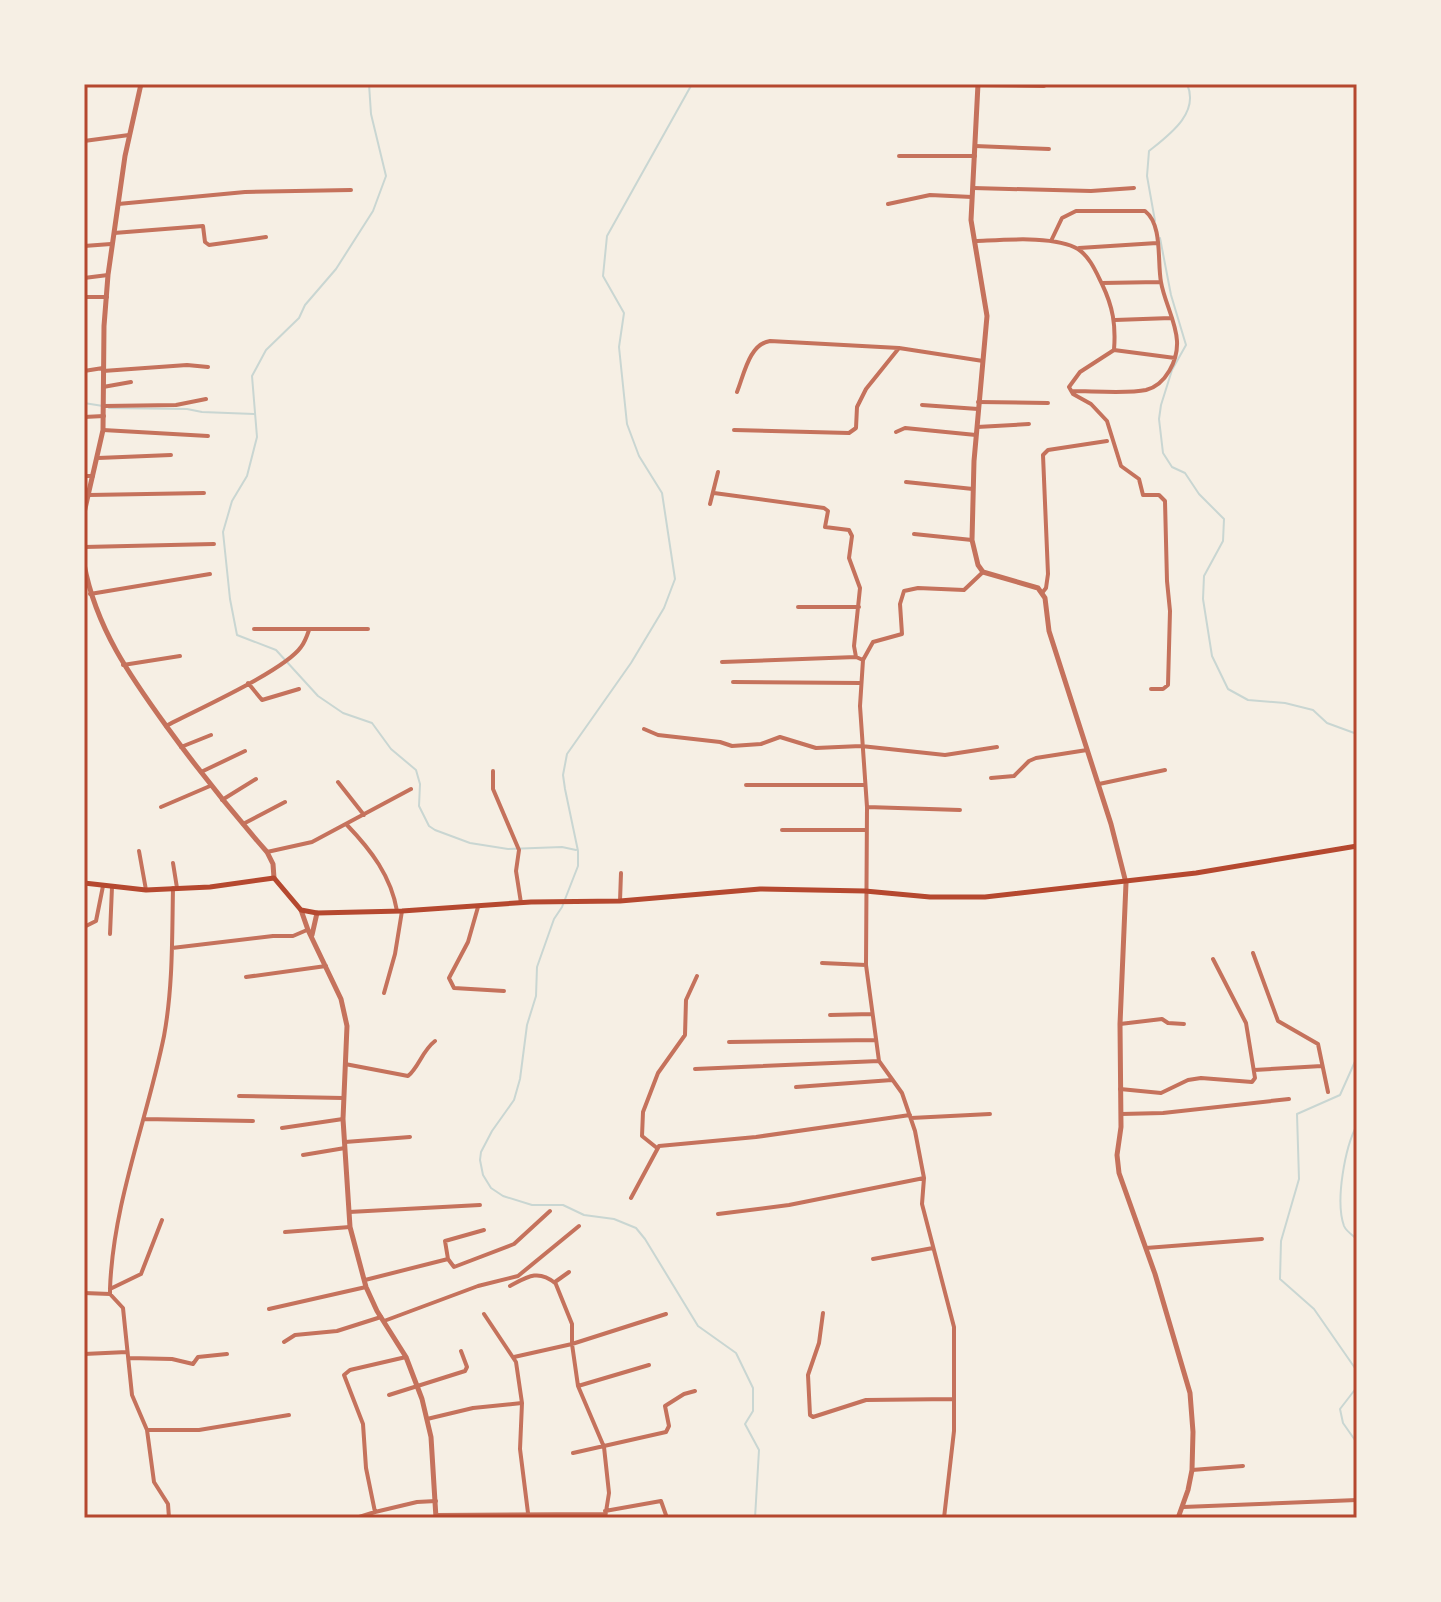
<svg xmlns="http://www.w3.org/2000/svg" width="1441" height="1602" viewBox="0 0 1441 1602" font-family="'Fira Sans',sans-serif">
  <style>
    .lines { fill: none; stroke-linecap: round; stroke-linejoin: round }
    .stream { stroke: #c9d6d2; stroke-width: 2 }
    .minor { stroke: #c5725c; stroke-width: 4 }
    .tertiary { stroke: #c5725c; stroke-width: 5 }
    .secondary { stroke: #b5482f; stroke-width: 5 }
    .neatline { fill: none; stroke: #b5482f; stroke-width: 3 }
  </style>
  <rect width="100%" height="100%" fill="#f6efe4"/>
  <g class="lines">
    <path class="stream" d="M 369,84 L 371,114 L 386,176 L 373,211 L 336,269 L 305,305 L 299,318 L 266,350 L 252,376 L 257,437 L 247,476 L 232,501 L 223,532 L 230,599 L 237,635 L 276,650 L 318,696 L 343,713 L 372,723 L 391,749 L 416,770 L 420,784 L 419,806 L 429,826 L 435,830 L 470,843 L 508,849 L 562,847 L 576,850
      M 692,84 L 607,236 L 603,276 L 624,313 L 619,347 L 627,424 L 639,456 L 662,493 L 675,579 L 664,608 L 631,663 L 567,754 L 563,775 L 565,789 L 578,851 L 578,866 L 562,907 L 554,919 L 537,967 L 536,996 L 527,1025 L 520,1079 L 514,1100 L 492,1131 L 481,1152 L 480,1160 L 483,1175 L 491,1188 L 503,1196 L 532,1205 L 563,1205 L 584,1215 L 614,1219 L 636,1228 L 645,1239 L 698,1326 L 736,1353 L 753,1388 L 753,1411 L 745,1424 L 759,1450 L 755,1518
      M 1155,221 L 1147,176 L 1149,151 C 1169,135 1200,113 1187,84
      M 1160,238 L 1171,295 L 1186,345 L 1172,370 L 1161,405 L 1159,419 L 1163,453 L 1172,467 L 1185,473 L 1199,494 L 1224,519 L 1223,541 L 1204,576 L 1203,599 L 1212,656 L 1228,689 L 1248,700 L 1285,703 L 1313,710 L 1327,723 L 1357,734
      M 84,403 L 103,406
      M 109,408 L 187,409 L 202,412 L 254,414
      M 1357,1057 L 1340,1095 L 1297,1114 L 1299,1179 L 1281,1241 L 1280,1279 L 1314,1309 L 1357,1371 L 1357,1375
      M 1357,1125 C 1345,1147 1335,1201 1344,1226 C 1346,1231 1352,1235 1357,1239
      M 1357,1387 L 1340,1409 L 1343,1423 L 1357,1443"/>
    <path class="minor" d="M 978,85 L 1044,86
      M 84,141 L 129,135
      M 975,146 L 1049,149
      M 899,156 L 975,156
      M 973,188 L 1091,191 L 1134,188
      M 118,204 L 245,192 L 351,190
      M 888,204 L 930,195 L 972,197
      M 114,233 L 203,226 L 205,242 L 209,245 L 266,237
      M 975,241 C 1002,240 1055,235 1078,249 C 1090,257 1096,272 1102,284 C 1113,307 1116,325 1114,350 L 1080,372 L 1069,387 L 1073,394 L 1091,404 L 1107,421 L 1121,466 L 1139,479 L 1143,495 L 1159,495 L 1165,501 L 1167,581 L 1170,611 L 1168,685 L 1163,689 L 1151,689
      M 1051,241 L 1062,218 L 1076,211 L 1145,211 C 1163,225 1157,261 1161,282 C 1164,301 1176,321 1177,341 C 1178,360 1166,385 1146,390 C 1128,394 1092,391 1072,391
      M 84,246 L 111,244
      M 1079,248 L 1157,243
      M 84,278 L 108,275
      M 1102,283 L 1160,282
      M 84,297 L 107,297
      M 1115,320 L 1171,318
      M 1114,350 L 1175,358
      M 84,371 L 103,368
      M 103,371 L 187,365 L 208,367
      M 103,387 L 131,382
      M 737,392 C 744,375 749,344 770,341 L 899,348 L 983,361
      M 978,402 L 1048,403
      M 922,405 L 978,409
      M 104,406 L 176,405 L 206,399
      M 84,417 L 104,416
      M 977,427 L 1029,424
      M 103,430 L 208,436
      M 734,430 L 849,433 L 856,428 L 857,407 L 866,389 L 899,348
      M 896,432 L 905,428 L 976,435
      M 98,458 L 171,455
      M 84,476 L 93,476
      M 906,482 L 973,489
      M 714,493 L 824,508 L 828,511 L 825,527 L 849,530 L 852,536 L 849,558 L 860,588 L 854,646 L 856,657 L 863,660
      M 89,495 L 204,493
      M 710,504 L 718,472
      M 914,534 L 972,540
      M 84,547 L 214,544
      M 1042,593 L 1046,588 L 1048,574 L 1043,455 L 1048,450 L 1107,441
      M 90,594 L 210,574
      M 798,607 L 859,607
      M 254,629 L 368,629
      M 722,662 L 856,657
      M 123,665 L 180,656
      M 733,682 L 861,683
      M 248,683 L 262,700 L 299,689
      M 166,726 C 196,710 284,671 301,647 C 305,642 307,636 309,630
      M 644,729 L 658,735 L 720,742 L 732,746 L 761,744 L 780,737 L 816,748 L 861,746 L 945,755 L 997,747
      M 181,747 L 211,735
      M 493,771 L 493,789 L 519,850 L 516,871 L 521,903
      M 201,772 L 245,751
      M 991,778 L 1014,776 L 1029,761 L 1036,758 L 1087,750
      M 338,782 L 364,815
      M 1099,784 L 1165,770
      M 746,785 L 864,785
      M 222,800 L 256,779
      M 161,807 L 210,786
      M 867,807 L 960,810
      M 243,824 L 285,802
      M 347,825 C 371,850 391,876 397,911
      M 782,830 L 866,830
      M 139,851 L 146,890
      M 267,852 L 312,842 L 411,789
      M 173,863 L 177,888
      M 620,901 L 621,873
      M 478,907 L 468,942 L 449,978 L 454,988 L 504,991
      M 84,927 L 96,921 L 103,886
      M 110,934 L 112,887
      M 172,948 L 273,936 L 293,936 L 307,930
      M 1253,953 L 1278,1021 L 1318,1044 L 1328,1092
      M 822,963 L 866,965
      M 246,977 L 326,966
      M 384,993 L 395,954 L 402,911
      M 830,1015 L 872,1014
      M 1120,1024 L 1162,1019 L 1168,1023 L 1184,1024
      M 729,1042 L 875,1040
      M 345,1064 L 408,1076 C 419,1067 422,1051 435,1041
      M 695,1069 L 879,1061
      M 1254,1070 L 1322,1066
      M 796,1087 L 892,1080
      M 1120,1089 L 1161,1093 L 1188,1080 L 1201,1078 L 1252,1082 L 1255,1078 L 1246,1023 L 1213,959
      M 239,1096 L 343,1098
      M 1121,1114 L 1163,1113 L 1289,1099
      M 911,1118 L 990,1114
      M 144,1119 L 253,1121
      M 282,1128 L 343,1119
      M 345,1142 L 410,1137
      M 657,1148 L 642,1136 L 643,1112 L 658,1073 L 685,1035 L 686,1000 L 697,976
      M 303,1155 L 345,1148
      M 631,1198 L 659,1146 L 756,1137 L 910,1115
      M 349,1212 L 480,1205
      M 718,1214 L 789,1205 L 924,1178
      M 285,1232 L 350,1227
      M 1146,1248 L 1262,1239
      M 448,1259 L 454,1267 L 514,1244 L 550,1211
      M 873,1259 L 933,1248
      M 569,1272 L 555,1282 L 572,1324 L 572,1344 L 578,1386 L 604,1447 L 609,1493 L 605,1518
      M 365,1280 L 448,1259 L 445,1241 L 484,1230
      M 510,1286 C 527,1277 538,1269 555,1283
      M 110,1289 L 141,1274 L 162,1220
      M 84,1293 L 110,1294
      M 269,1309 L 366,1287
      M 823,1313 L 819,1343 L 808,1375 L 810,1415 L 813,1417 L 866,1400 L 954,1399
      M 484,1314 L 516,1362 L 522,1403 L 520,1449 L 528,1513
      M 384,1321 L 478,1286 L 518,1276 L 579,1226
      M 284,1342 L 295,1335 L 337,1331 L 381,1317
      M 84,1354 L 127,1352
      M 406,1357 L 350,1370 L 344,1375 L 363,1424 L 366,1468 L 375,1512 L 417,1502 L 436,1501
      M 514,1357 L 572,1344 L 666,1314
      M 129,1358 L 172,1359 L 193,1364 L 198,1357 L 227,1354
      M 578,1386 L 649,1365
      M 389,1395 L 465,1371 L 467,1367 L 461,1351
      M 427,1419 L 473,1408 L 522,1403
      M 147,1430 L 199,1430 L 289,1415
      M 573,1453 L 666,1432 L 669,1426 L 665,1406 L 684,1394 L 695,1391
      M 1192,1470 L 1243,1466
      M 1183,1507 L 1357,1500
      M 605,1511 L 661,1501 L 667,1518
      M 436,1515 L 605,1514
      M 169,1518 L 168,1504 L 154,1482 L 147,1430 L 132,1395 L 123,1308 L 110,1294 L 110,1289 C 113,1203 147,1120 164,1036 C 173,987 172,937 173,888
      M 356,1518 L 375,1512
      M 944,1518 L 954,1431 L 954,1327 L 922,1204 L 924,1178 L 915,1131 L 902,1093 L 879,1061 L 866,965 L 867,807 L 860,706 L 863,660 L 873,642 L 902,634 L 900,604 L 904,591 L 918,588 L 964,590 L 983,572"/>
    <path class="tertiary" d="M 978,84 L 971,220 L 987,316 L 974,461 L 972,540 L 978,565 L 983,572 L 1038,588 L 1045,598 L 1049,631 L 1111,824 L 1126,883 L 1120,1024 L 1121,1127 L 1117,1155 L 1119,1173 L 1155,1274 L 1190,1393 L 1193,1432 L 1192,1470 L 1188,1490 L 1178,1518
      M 84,513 L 103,430 L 104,326 L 108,275 L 125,156 L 141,84
      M 84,564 C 96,628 130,676 167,727 C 199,771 232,812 267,852 L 273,864 L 274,878
      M 301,910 L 308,930 L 341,999 L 347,1026 L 343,1119 L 350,1227 L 366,1287 L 377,1311 L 406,1357 L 422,1399 L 431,1437 L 436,1518
      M 312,935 L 317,913"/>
    <path class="secondary" d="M 84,883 L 146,890 L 210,887 L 274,878 L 301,910 L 317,913 L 402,911 L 531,902 L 620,901 L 760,889 L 865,891 L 930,897 L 985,897 L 1196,873 L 1357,846"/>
  </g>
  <rect width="1441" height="1602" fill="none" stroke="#f6efe4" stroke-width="172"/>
  <rect x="86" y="86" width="1269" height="1430" class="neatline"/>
</svg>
